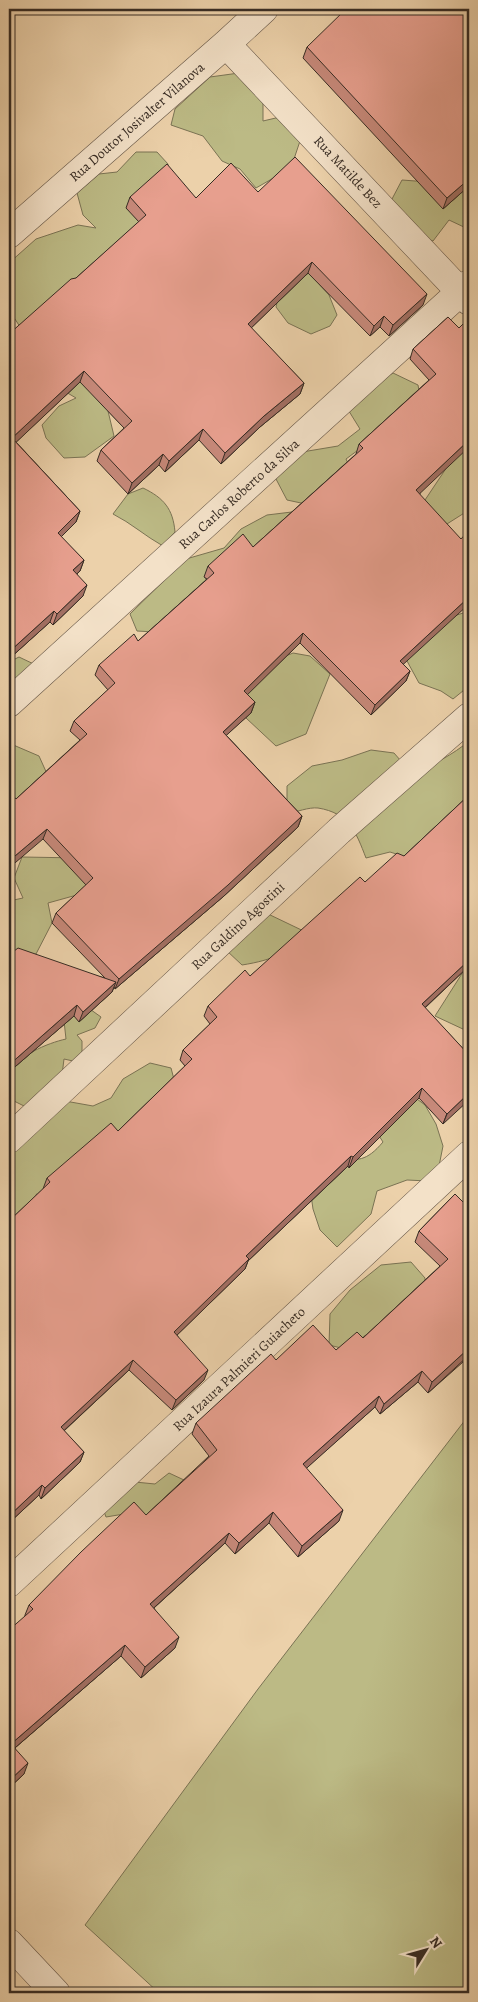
<svg xmlns="http://www.w3.org/2000/svg" width="478" height="2002" viewBox="0 0 478 2002" font-family="Alegreya,serif">
  <style>
    .green { fill: #bcba85; stroke: #7a7354 }
    .lines { fill: none; stroke-linecap: round; stroke-linejoin: round }
    .street-casing { stroke: #645546; stroke-width: 29 }
    .street { stroke: #f3e1c8; stroke-width: 28 }
    .wall { fill: #c7897a; stroke: #372c24 }
    .shaded-wall { fill: #a26f63; stroke: #372c24 }
    .building { fill: #e79f8e; stroke: #372c24 }
    .labels { text-anchor: middle; dominant-baseline: central; stroke-width: 4; stroke-linejoin: round; paint-order: stroke }
    .street-label { font-size: 14px; fill: #372c24; stroke: #f3e1c8 }
  </style>
  <rect width="100%" height="100%" fill="#ecd1aa"/>
  <filter id="stains"><feTurbulence type="fractalNoise" baseFrequency=".004" numOctaves="4"/><feColorMatrix values="0 0 0 0 .2 0 0 0 0 .09 0 0 0 0 .02 0 0 0 .5 -.17"/></filter>
  <radialGradient id="worn" r=".72"><stop offset=".6" stop-color="#630" stop-opacity="0"/><stop offset="1" stop-color="#630" stop-opacity=".3"/></radialGradient>
  <path class="green" d="M 239,73 L 263,98 L 263,121 L 280,117 L 301,138 L 291,168 L 256,188 L 240,169 L 222,161 L 203,136 L 171,125 L 175,109 L 210,77 Z
    M 136,152 L 157,152 L 168,164 L 169,181 L 139,223 L 30,342 L 9,310 L 9,263 L 36,239 L 78,225 L 96,228 L 83,215 L 77,193 L 99,174 L 117,172 Z
    M 402,180 L 469,185 L 469,226 L 466,228 L 449,220 L 433,241 L 404,230 L 392,199 Z
    M 309,273 L 329,295 L 337,315 L 330,326 L 311,334 L 288,323 L 276,307 L 279,294 Z
    M 84,353 L 121,425 L 108,411 L 114,436 L 85,457 L 64,458 L 46,438 L 42,425 L 59,406 L 76,398 L 54,385 Z
    M 393,373 L 418,385 L 422,408 L 369,442 L 346,459 L 356,480 L 315,506 L 287,500 L 276,479 L 302,452 L 338,446 L 360,429 L 347,408 L 371,386 Z
    M 469,437 L 469,510 L 439,529 L 423,503 L 445,470 L 457,438 Z
    M 143,488 C 164,498 173,509 175,532 L 163,546 C 145,536 131,523 113,514 L 128,494 Z
    M 300,511 L 318,533 L 205,577 L 211,593 L 155,632 L 137,631 L 130,614 L 186,559 L 224,548 L 241,529 L 267,515 Z
    M 469,611 L 469,686 L 453,699 L 441,691 L 419,683 L 407,661 L 416,638 L 457,615 Z
    M 293,653 L 310,656 L 330,674 L 306,734 L 276,746 L 246,718 L 244,697 L 269,663 Z
    M 19,657 L 40,667 L 9,697 L 9,662 Z
    M 469,741 L 469,785 L 464,790 L 469,813 L 409,858 L 390,852 L 366,858 C 356,832 349,813 318,808 C 309,807 296,812 287,814 L 287,786 L 312,766 L 342,760 L 371,750 L 394,753 L 415,777 C 433,763 453,755 469,741 Z
    M 11,744 L 39,756 L 48,776 L 9,814 L 9,746 Z
    M 22,857 L 81,858 L 97,880 L 84,893 L 48,903 L 52,923 L 36,954 L 14,958 L 9,957 L 9,901 L 23,898 L 14,878 Z
    M 266,913 L 314,936 C 287,952 274,960 242,965 L 226,950 Z
    M 469,969 L 469,1026 L 465,1030 L 435,1016 L 463,972 Z
    M 87,1007 L 101,1017 L 95,1028 L 77,1035 L 82,1041 L 82,1058 L 73,1061 L 64,1059 L 62,1075 L 26,1107 L 10,1099 C 8,1092 7,1082 9,1076 C 15,1056 48,1043 66,1039 L 64,1021 Z
    M 150,1063 L 171,1068 L 180,1102 L 52,1200 L 36,1194 L 49,1215 L 9,1247 L 9,1185 L 13,1185 L 11,1152 L 65,1101 L 93,1106 L 111,1098 L 123,1079 Z
    M 401,1087 L 425,1105 L 436,1124 L 443,1146 L 439,1166 L 428,1181 L 407,1180 L 377,1191 L 371,1214 L 337,1247 L 320,1230 L 313,1209 L 311,1195 L 333,1160 C 359,1160 366,1162 383,1142 L 370,1122 Z
    M 411,1262 L 425,1278 L 424,1305 L 364,1336 L 353,1351 L 329,1345 L 330,1314 L 350,1290 L 381,1265 Z
    M 469,1415 L 469,1993 L 159,1993 L 85,1925 L 258,1689 Z
    M 169,1473 L 184,1480 L 180,1493 L 142,1526 L 130,1513 L 106,1517 L 102,1506 L 125,1481 L 155,1484 Z"/>
  <g class="lines">
    <g class="street-casing">
      <path id="street" d="M 226,44 L 469,301
        M 9,234 L 226,44 L 264,9
        M 9,703 L 469,284
        M 9,1139 L 339,831 L 469,717
        M 9,1583 L 469,1155
        M 9,1943 L 56,1993"/>
    </g>
    <use href="#street" class="street"/>
  </g>
  <path class="wall" d="M 307,47 L 469,186 L 443,209 L 303,58 Z
    M 258,192 L 423,305 L 389,336 L 380,327 L 370,336 L 308,273 L 251,328 L 304,383 L 300,394 L 260,427 L 221,464 L 199,440 L 165,472 L 159,465 L 128,494 L 97,461 L 101,450 L 124,428 L 80,382 L 16,442 L 80,511 L 76,522 L 61,537 L 84,560 L 80,571 L 77,574 L 83,596 L 53,625 L 50,622 L 9,659 L 9,334 L 76,278 L 139,222 L 126,208 L 130,197 L 196,198 Z
    M 448,317 L 420,493 L 403,664 L 410,671 L 406,681 L 371,715 L 300,643 L 247,694 L 255,702 L 251,713 L 226,735 L 302,816 L 298,827 L 224,896 L 115,989 L 114,987 L 112,992 L 79,1022 L 74,1016 L 9,1072 L 9,955 L 105,978 L 52,923 L 56,913 L 86,885 L 43,839 L 16,799 L 80,740 L 70,731 L 74,721 L 108,690 L 95,675 L 99,665 L 138,641 L 207,579 L 204,577 L 208,566 L 253,547 L 356,454 L 359,444 L 429,380 L 410,359 L 413,349 Z
    M 469,778 L 469,966 L 425,1008 L 469,1055 L 443,1124 L 419,1098 L 349,1168 L 348,1166 L 248,1261 L 245,1269 L 177,1335 L 204,1380 L 172,1410 L 129,1370 L 64,1431 L 84,1452 L 80,1462 L 41,1499 L 39,1495 L 9,1523 L 9,1221 L 43,1189 L 47,1178 L 118,1131 L 185,1066 L 180,1060 L 183,1050 L 210,1024 L 204,1016 L 208,1006 L 250,976 L 365,882 L 404,856 L 469,795 L 464,790 Z
    M 455,1194 L 463,1362 L 428,1393 L 418,1382 L 380,1414 L 375,1407 L 306,1468 L 339,1521 L 298,1557 L 269,1523 L 235,1554 L 225,1543 L 154,1608 L 175,1648 L 141,1678 L 121,1656 L 15,1748 L 24,1774 L 9,1788 L 25,1615 L 29,1605 L 146,1515 L 209,1456 L 192,1434 L 196,1423 L 276,1360 L 336,1350 L 363,1338 L 440,1266 L 415,1242 L 419,1231 Z"/>
  <path class="shaded-wall" d="M 469,179 L 469,186 L 443,209 L 447,198 Z
    M 312,262 L 308,273 L 244,335 L 248,324 Z
    M 427,294 L 423,305 L 389,336 L 393,325 Z
    M 384,316 L 380,327 L 370,336 L 374,326 Z
    M 84,371 L 80,382 L 9,449 L 12,438 Z
    M 304,383 L 300,394 L 260,427 L 221,464 L 225,453 L 264,416 Z
    M 203,429 L 199,440 L 165,472 L 169,461 Z
    M 469,440 L 469,447 L 413,500 L 416,490 Z
    M 163,454 L 159,465 L 128,494 L 132,483 Z
    M 80,511 L 76,522 L 54,544 L 58,533 Z
    M 84,560 L 80,571 L 69,581 L 73,570 Z
    M 87,585 L 83,596 L 53,625 L 57,614 Z
    M 469,597 L 469,604 L 396,671 L 400,661 Z
    M 54,611 L 50,622 L 9,659 L 9,652 Z
    M 303,633 L 300,643 L 241,701 L 244,691 Z
    M 410,671 L 406,681 L 371,715 L 375,705 Z
    M 255,702 L 251,713 L 219,742 L 223,732 Z
    M 302,816 L 298,827 L 224,896 L 115,989 L 119,979 Z
    M 47,829 L 43,839 L 9,868 L 9,861 Z
    M 469,960 L 469,966 L 418,1014 L 422,1004 Z
    M 116,982 L 112,992 L 79,1022 L 83,1012 Z
    M 77,1005 L 74,1016 L 9,1072 L 9,1065 Z
    M 422,1088 L 419,1098 L 349,1168 L 353,1157 Z
    M 469,1093 L 469,1100 L 443,1124 L 447,1114 Z
    M 351,1156 L 348,1166 L 248,1261 L 245,1269 L 170,1342 L 174,1332 L 246,1256 Z
    M 469,1348 L 469,1355 L 428,1393 L 432,1382 Z
    M 133,1360 L 129,1370 L 57,1437 L 61,1427 Z
    M 208,1370 L 204,1380 L 172,1410 L 176,1400 Z
    M 422,1371 L 418,1382 L 380,1414 L 384,1404 Z
    M 379,1396 L 375,1407 L 299,1475 L 303,1464 Z
    M 84,1452 L 80,1462 L 41,1499 L 45,1488 Z
    M 42,1485 L 39,1495 L 9,1523 L 9,1516 Z
    M 343,1510 L 339,1521 L 298,1557 L 302,1546 Z
    M 273,1512 L 269,1523 L 235,1554 L 239,1543 Z
    M 229,1533 L 225,1543 L 146,1615 L 150,1604 Z
    M 179,1637 L 175,1648 L 141,1678 L 145,1667 Z
    M 125,1645 L 121,1656 L 9,1753 L 11,1744 Z
    M 28,1763 L 24,1774 L 9,1788 L 9,1781 Z"/>
  <path class="building" d="M 346,9 L 469,9 L 469,179 L 447,198 L 307,47 Z
    M 295,157 L 427,294 L 393,325 L 384,316 L 374,326 L 312,262 L 248,324 L 304,383 L 264,416 L 225,453 L 203,429 L 169,461 L 163,454 L 132,483 L 101,450 L 132,421 L 84,371 L 12,438 L 80,511 L 58,533 L 84,560 L 73,570 L 87,585 L 57,614 L 54,611 L 9,652 L 9,334 L 71,279 L 76,278 L 146,215 L 130,197 L 167,164 L 196,198 L 231,163 L 258,192 Z
    M 448,317 L 459,328 L 468,319 L 469,321 L 469,440 L 416,490 L 461,539 L 469,530 L 469,597 L 400,661 L 410,671 L 375,705 L 303,633 L 244,691 L 255,702 L 223,732 L 302,816 L 228,885 L 119,979 L 56,913 L 93,878 L 47,829 L 9,861 L 9,791 L 16,799 L 87,734 L 74,721 L 115,683 L 99,665 L 134,634 L 138,641 L 214,573 L 208,566 L 243,534 L 253,547 L 363,448 L 359,444 L 436,374 L 413,349 Z
    M 469,795 L 469,960 L 422,1004 L 469,1055 L 469,1093 L 447,1114 L 422,1088 L 353,1157 L 351,1156 L 246,1256 L 249,1259 L 174,1332 L 208,1370 L 176,1400 L 133,1360 L 61,1427 L 84,1452 L 45,1488 L 42,1485 L 9,1516 L 9,1221 L 50,1182 L 47,1178 L 111,1123 L 118,1131 L 192,1059 L 183,1050 L 217,1017 L 208,1006 L 245,970 L 250,976 L 360,877 L 365,882 L 397,853 L 404,856 Z
    M 18,948 L 116,982 L 83,1012 L 77,1005 L 9,1065 L 9,955 Z
    M 455,1194 L 463,1202 L 469,1196 L 469,1348 L 432,1382 L 422,1371 L 384,1404 L 379,1396 L 303,1464 L 343,1510 L 302,1546 L 273,1512 L 239,1543 L 229,1533 L 150,1604 L 179,1637 L 145,1667 L 125,1645 L 11,1744 L 28,1763 L 9,1781 L 9,1630 L 33,1609 L 29,1605 L 81,1552 L 134,1502 L 146,1515 L 217,1450 L 196,1423 L 271,1354 L 276,1360 L 313,1325 L 336,1350 L 357,1332 L 363,1338 L 448,1259 L 419,1231 Z"/>
  <g class="labels">
    <g class="street-label">
      <text transform="translate(137 122) rotate(-41)">Rua Doutor Josivalter Vilanova</text>
      <text transform="translate(348 172) rotate(47)">Rua Matilde Bez</text>
      <text transform="translate(239 494) rotate(-42)">Rua Carlos Roberto da Silva</text>
      <text transform="translate(238 926) rotate(-43)">Rua Galdino Agostini</text>
      <text transform="translate(239 1369) rotate(-43)">Rua Izaura Palmieri Guiacheto</text>
    </g>
  </g>
  <rect width="478" height="2002" fill="none" stroke="#ecd1aa" stroke-width="30"/>
  <rect x="10" y="10" width="458" height="1982" fill="none" stroke="#372c24" stroke-width="2.5"/>
  <rect x="15" y="15" width="448" height="1972" fill="none" stroke="#372c24"/>
  <g transform="translate(426 1950) rotate(53)" stroke="#f3e1c8" stroke-width="4" paint-order="stroke">
  <path d="M0-4L9 19L0 12L-9 19Z" fill="#372c24"/>
  <text y="-8" font-size="14" font-weight="bold" text-anchor="middle" fill="#372c24">N</text>
  </g>
  <rect width="100%" height="100%" filter="url(#stains)"/>
  <rect width="100%" height="100%" fill="url(#worn)"/>
</svg>
